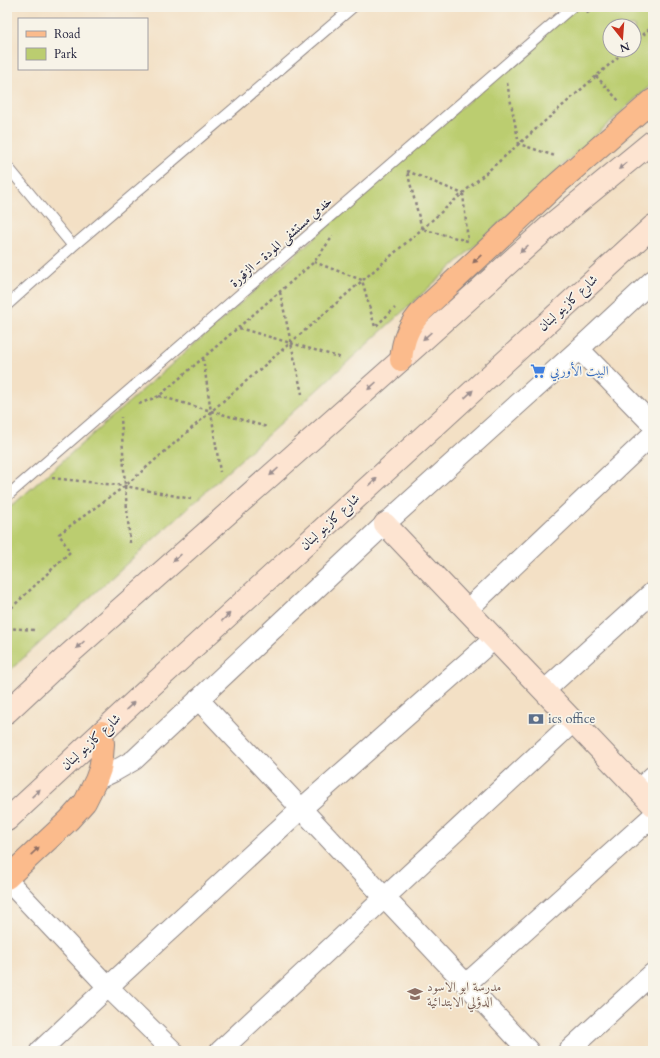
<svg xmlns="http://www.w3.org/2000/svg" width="660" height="1058" viewBox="0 0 660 1058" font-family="Cardo,Amiri,serif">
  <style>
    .green { fill: #bbcd70; stroke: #6e7856; fill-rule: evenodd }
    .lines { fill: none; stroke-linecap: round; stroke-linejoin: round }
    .lane-casing { stroke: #8a8180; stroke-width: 12 }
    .street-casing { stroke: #8a8180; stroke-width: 22 }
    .secondary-casing { stroke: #8a8180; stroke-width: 24 }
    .primary-casing { stroke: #8a8180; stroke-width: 24 }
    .highway-casing { stroke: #8a8180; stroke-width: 24 }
    .path { stroke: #8a8180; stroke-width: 2.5; stroke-dasharray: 3 3; stroke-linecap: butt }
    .lane { stroke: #fff; stroke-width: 10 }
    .street { stroke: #fff; stroke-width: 20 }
    .secondary { stroke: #fde4d1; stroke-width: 22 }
    .primary { stroke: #fbbb8c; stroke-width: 22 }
    .highway { stroke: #fbbb8c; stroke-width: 22 }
    .oneway { fill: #9a8d8e }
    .oneway2 { fill: #8e6e64 }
    .labels { text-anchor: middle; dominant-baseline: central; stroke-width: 3.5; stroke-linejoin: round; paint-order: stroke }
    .street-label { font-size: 13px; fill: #22223b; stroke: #f7f3e8 }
    .shop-label { font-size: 13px; fill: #366cbe; stroke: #f7f3e8; text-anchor: start }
    .service-label { font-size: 13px; fill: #4e5e75; stroke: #f7f3e8; text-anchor: start }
    .education-label { font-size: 13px; fill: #785e54; stroke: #f7f3e8; text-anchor: start }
  </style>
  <rect width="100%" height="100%" fill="#f7f3e8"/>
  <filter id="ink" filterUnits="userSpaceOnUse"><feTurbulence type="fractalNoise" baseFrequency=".025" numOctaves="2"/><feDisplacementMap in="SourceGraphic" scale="8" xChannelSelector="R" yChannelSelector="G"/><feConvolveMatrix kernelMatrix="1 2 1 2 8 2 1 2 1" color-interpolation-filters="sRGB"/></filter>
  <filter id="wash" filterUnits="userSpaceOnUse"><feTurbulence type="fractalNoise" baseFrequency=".012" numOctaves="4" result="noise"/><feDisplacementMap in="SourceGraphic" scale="16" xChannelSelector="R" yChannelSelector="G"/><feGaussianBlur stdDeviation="0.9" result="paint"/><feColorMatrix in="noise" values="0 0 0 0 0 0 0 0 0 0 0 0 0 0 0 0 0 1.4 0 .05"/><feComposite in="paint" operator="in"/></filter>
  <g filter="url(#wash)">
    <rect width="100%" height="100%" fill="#f3e0c5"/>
    <path class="green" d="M 575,7 L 653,7 L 653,83 L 7,673 L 7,510 ZM 610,26 L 634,26 L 634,50 L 610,50 Z"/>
  </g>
  <g filter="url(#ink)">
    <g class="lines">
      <g class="lane-casing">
        <path id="lane" d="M 7,166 L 73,246
          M 7,305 L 73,246 L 353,7
          M 7,496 L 572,7"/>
      </g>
      <g class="street-casing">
        <path id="street" d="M 579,349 L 653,425
          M 467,610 L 653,434
          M 544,691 L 653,592
          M 198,699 L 529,1051
          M 96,780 L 113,772 L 134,760 L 385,524 L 579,349 L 653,280
          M 638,790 L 653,776
          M 7,880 L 108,987 L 173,1051
          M 466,984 L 653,816
          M 40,1051 L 108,987 L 301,809 L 494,639
          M 220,1051 L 573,722
          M 568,1051 L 653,973"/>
      </g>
      <g class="secondary-casing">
        <path id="secondary" d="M 385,524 L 467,610 L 653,805
          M 7,712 L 66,657 L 401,360 L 552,224 L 653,141
          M 7,820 L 147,690 L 653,226"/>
      </g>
      <g class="primary-casing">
        <path id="primary" d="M 7,878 L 69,820 L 85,802 L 96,780 L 100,769 L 102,757 L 103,744 L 102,732"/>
      </g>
      <g class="highway-casing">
        <path id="highway" d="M 401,360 C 403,339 408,326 423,310 L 557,184 L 653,100"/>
      </g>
      <path class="path" d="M 587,13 L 594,7
        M 634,43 L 653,26
        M 596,76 L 620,102
        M 507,83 L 519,144 L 555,156
        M 407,171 L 463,194 L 468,241 L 422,229 Z
        M 314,262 L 362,280 L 375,327 L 395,308
        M 280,292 L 302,394
        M 239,328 L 342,358
        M 203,358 L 220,472
        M 159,396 L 267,427
        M 139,404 L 159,396 L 314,262 L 333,236
        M 52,478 L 125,486 L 191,499
        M 130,543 L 125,486 L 422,229 L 626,50
        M 7,612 L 70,552 L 59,534 L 125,486 L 121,417
        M 7,628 L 35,630"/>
      <use href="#lane" class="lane"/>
      <use href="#street" class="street"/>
      <use href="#secondary" class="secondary"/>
      <use href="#primary" class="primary"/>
      <use href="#highway" class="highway"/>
    </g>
    <defs><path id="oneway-solid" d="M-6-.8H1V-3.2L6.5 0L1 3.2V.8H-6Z"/></defs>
    <g class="oneway">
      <use href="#oneway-solid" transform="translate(623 166) rotate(141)"/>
      <use href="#oneway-solid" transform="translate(524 249) rotate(138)"/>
      <use href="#oneway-solid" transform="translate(427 336) rotate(138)"/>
      <use href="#oneway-solid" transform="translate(372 386) rotate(138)"/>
      <use href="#oneway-solid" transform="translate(469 394) rotate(-43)"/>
      <use href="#oneway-solid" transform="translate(274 472) rotate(138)"/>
      <use href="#oneway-solid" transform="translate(373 482) rotate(-43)"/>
      <use href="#oneway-solid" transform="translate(177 558) rotate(138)"/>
      <use href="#oneway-solid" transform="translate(226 617) rotate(-43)"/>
      <use href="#oneway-solid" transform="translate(80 645) rotate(138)"/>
      <use href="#oneway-solid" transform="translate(130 706) rotate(-43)"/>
      <use href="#oneway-solid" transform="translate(36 793) rotate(-43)"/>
    </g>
    <g class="oneway2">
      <use href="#oneway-solid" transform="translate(477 259) rotate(137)"/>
      <use href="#oneway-solid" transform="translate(35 851) rotate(-44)"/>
    </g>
  </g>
  <defs>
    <g id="supermarket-bare" transform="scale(1.2)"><path d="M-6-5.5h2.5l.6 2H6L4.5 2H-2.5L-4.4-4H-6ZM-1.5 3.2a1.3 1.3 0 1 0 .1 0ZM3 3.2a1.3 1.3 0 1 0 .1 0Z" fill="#3f7fe0" stroke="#f7f3e8" stroke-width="2.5" paint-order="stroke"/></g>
    <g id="bank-bare" transform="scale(1.2)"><path d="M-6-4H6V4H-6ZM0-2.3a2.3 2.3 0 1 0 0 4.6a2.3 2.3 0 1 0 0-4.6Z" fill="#5c6f8a" stroke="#f7f3e8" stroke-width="2.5" paint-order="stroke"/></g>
    <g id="school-bare" transform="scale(1.2)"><path d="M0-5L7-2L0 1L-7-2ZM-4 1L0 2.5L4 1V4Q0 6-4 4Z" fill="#8d6e63" stroke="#f7f3e8" stroke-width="2.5" paint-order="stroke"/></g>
  </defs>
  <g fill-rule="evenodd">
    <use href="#supermarket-bare" x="538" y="371"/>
    <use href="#bank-bare" x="536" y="719"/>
    <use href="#school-bare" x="415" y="994"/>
  </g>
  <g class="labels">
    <g class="street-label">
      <text transform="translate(281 242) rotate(-41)">خدمي مستشفى المودة - الزقورة</text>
      <text transform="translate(568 303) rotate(-43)">شارع كازينو لبنان</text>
      <text transform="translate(330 522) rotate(-43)">شارع كازينو لبنان</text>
      <text transform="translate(91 742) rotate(-43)">شارع كازينو لبنان</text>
    </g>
    <g class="shop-label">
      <text x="550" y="371">البيت الأوربي</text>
    </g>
    <g class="service-label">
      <text x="548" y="719">ics office</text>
    </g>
    <g class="education-label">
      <text x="427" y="987">مدرسة ابو الاسود<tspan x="427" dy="15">الدؤلي الابتدائية</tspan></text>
    </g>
  </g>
  <rect width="660" height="1058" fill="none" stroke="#f7f3e8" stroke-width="24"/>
  <rect x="18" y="18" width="130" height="52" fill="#f7f3e8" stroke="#a29fa3"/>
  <rect x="26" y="31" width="20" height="6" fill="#fbbb8c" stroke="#a29fa3"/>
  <text x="54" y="38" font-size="12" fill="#22223b">Road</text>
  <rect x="26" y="48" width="20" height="12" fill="#bbcd70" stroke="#a29fa3"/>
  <text x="54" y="58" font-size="12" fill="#22223b">Park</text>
  <g transform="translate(622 38) rotate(163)"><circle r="19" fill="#f7f3e8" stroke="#a29fa3"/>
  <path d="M0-3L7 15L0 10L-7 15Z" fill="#c8321e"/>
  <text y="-6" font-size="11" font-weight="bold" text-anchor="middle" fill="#22223b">N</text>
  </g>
</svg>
